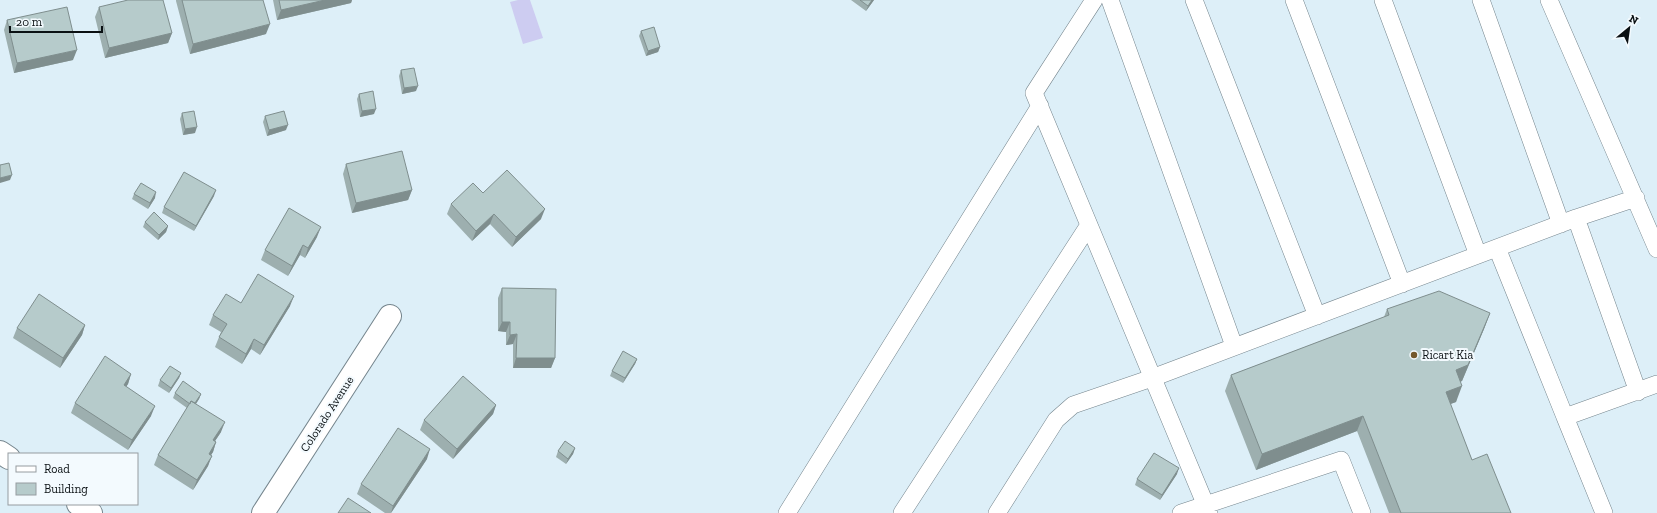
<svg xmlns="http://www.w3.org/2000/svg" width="1657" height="513" viewBox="0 0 1657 513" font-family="'Zilla Slab',serif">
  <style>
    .water { fill: #cdccf1 }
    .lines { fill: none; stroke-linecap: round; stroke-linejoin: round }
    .service-casing { stroke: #75858d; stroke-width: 18 }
    .minor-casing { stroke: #75858d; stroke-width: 24 }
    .service { stroke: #fff; stroke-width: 17 }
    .minor { stroke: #fff; stroke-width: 22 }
    .wall { fill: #9dafaf }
    .shaded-wall { fill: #7f8e8e }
    .building { fill: #b6cbcb; stroke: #7f8e8e }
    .poi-dot { fill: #74582b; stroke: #f3fafe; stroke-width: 1.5 }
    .labels { text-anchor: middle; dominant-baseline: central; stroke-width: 4; stroke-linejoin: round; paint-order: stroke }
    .poi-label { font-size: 12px; fill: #0a1013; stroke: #f3fafe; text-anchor: start }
    .street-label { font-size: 12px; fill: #0a1013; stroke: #f3fafe }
  </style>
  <rect width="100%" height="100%" fill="#ddeff8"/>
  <path class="water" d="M 518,0 L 530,0 L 543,38 L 523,44 L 510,2 Z"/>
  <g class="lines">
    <g class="service-casing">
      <path id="service" d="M 1094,0 L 1034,93 L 1209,513
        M 1110,0 L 1234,346
        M 1194,0 L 1317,316
        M 1294,0 L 1402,284
        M 1383,0 L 1478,255
        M 1481,0 L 1561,224
        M 1549,0 L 1657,249
        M 1576,218 L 1638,392
        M 1497,248 L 1565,417
        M 787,513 L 1040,106
        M 902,513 L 1089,225
        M 997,513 L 1056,420 L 1073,405 L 1152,378 L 1576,218 L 1636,198
        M 1181,513 L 1341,460 L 1362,513
        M 1604,513 L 1565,417 L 1657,384"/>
    </g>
    <g class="minor-casing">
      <path id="minor" d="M 0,452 L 9,458
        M 78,504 L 91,513
        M 263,513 L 390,316"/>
    </g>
    <use href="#service" class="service"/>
    <use href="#minor" class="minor"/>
  </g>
  <path class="wall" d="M 176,0 L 263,0 L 266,34 L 190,54 L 176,1 Z
    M 273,0 L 352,0 L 351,3 L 277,20 Z
    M 851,0 L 874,0 L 866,11 Z
    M 99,7 L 172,33 L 168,43 L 105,58 L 95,17 Z
    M 7,20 L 73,60 L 14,73 L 4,30 Z
    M 641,31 L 660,47 L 658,52 L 646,56 L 639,36 Z
    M 401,70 L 416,91 L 402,94 L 399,76 Z
    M 359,94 L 374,114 L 360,117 L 357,99 Z
    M 182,113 L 195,133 L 183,135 L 180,119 Z
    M 265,116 L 286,130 L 267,136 L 263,122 Z
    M 346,164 L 412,190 L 408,200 L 352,213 L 343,174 Z
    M 483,193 L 541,219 L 512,247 L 490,224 L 472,241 L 447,214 L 451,204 Z
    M 134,194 L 155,198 L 148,209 L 132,199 Z
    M 214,196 L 194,231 L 162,213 L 164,207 Z
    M 145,222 L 168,226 L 166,232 L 158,240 L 143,227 Z
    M 317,237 L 305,258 L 300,255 L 288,276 L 261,260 L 265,250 Z
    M 502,288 L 555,358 L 551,368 L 513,368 L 513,344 L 506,345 L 506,332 L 498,331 L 498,298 Z
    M 241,303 L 290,306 L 260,355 L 251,349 L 242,364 L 215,347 L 221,332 L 209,325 L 213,315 Z
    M 1387,309 L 1490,313 L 1484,329 L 1462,381 L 1460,382 L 1456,402 L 1450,404 L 1472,460 L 1511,513 L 1389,513 L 1357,431 L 1256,470 L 1225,391 L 1231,375 L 1384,317 Z
    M 85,325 L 82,335 L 60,368 L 13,338 L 17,328 Z
    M 637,359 L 635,364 L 623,383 L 610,376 L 612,371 Z
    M 181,373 L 179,378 L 169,393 L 158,386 L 160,380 Z
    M 131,374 L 128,384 L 126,387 L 151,416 L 128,450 L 71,413 L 75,403 Z
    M 175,393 L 201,394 L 199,399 L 196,404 L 221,432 L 215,441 L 216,442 L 213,452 L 211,455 L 208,466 L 193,490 L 154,465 L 158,455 L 187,408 L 173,398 Z
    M 496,405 L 493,414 L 453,459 L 420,430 L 424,420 Z
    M 575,448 L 573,454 L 566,464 L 556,457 L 558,451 Z
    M 427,459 L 391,513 L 385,513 L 357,494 L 361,484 Z
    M 1177,474 L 1160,500 L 1135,485 L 1137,479 Z"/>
  <path class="shaded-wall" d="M 325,0 L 352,0 L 351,3 L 277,20 L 281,10 Z
    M 872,0 L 874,0 L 866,11 L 868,6 Z
    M 270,24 L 266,34 L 190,54 L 193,44 Z
    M 172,33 L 168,43 L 105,58 L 109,48 Z
    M 660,47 L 658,52 L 646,56 L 648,51 Z
    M 77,50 L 73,60 L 14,73 L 17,63 Z
    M 418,86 L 416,91 L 402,94 L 404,88 Z
    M 376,109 L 374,114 L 360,117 L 362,111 Z
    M 288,125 L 286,130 L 267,136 L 269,130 Z
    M 197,127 L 195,133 L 183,135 L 185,129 Z
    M 12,175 L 10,180 L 0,183 L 0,178 Z
    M 216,190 L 214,196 L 194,231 L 196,226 Z
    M 412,190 L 408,200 L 352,213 L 356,203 Z
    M 156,192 L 155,198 L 148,209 L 150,203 Z
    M 545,209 L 541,219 L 512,247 L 516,237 Z
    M 494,214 L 490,224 L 472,241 L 476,231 Z
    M 168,226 L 166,232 L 158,240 L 159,235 Z
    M 321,227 L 317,237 L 305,258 L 308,248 Z
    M 303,245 L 300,255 L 288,276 L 292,266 Z
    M 294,296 L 290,306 L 260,355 L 264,345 Z
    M 1490,313 L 1484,329 L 1462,381 L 1450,385 L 1456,370 Z
    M 502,322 L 510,322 L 506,332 L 498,331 Z
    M 85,325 L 82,335 L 60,368 L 63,358 Z
    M 517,334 L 513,344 L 506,345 L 510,335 Z
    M 254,339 L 251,349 L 242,364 L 246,354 Z
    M 516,358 L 555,358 L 551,368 L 513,368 Z
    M 637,359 L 635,364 L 623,383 L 625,378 Z
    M 181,373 L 179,378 L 169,393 L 171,388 Z
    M 131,374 L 128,384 L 120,395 L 124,385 Z
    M 1462,386 L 1456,402 L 1440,408 L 1446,392 Z
    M 201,394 L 199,399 L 191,411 L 193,406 Z
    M 496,405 L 493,414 L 453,459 L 457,449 Z
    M 155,406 L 151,416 L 128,450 L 132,440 Z
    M 1363,416 L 1357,431 L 1256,470 L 1262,454 Z
    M 225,422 L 221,432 L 209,450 L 213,440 Z
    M 216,442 L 213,452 L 205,464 L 209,454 Z
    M 575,448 L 573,454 L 566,464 L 568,459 Z
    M 430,449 L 427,459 L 391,513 L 393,506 Z
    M 212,456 L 208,466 L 193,490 L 197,480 Z
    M 1179,468 L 1177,474 L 1160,500 L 1162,495 Z"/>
  <path class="building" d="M 128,0 L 163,0 L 172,33 L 109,48 L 99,7 Z
    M 182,0 L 263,0 L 270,24 L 193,44 Z
    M 279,0 L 325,0 L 281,10 Z
    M 860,0 L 872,0 L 868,6 Z
    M 67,7 L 77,50 L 17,63 L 7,20 Z
    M 654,27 L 660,47 L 648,51 L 641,31 Z
    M 414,68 L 418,86 L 404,88 L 401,70 Z
    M 373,91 L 376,109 L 362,111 L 359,94 Z
    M 194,111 L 197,127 L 185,129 L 182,113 Z
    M 284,111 L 288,125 L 269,130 L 265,116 Z
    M 402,151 L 412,190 L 356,203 L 346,164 Z
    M 9,163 L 12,175 L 0,178 L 0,165 Z
    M 507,170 L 545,209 L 516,237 L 494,214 L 476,231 L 451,204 L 473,183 L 483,193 Z
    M 184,172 L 216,190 L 196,226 L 164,207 Z
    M 141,183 L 156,192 L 150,203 L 134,194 Z
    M 289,208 L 321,227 L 308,248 L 303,245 L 292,266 L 265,250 Z
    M 154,212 L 168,226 L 159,235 L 145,222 Z
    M 258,274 L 294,296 L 264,345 L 254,339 L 246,354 L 219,337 L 227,324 L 213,315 L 226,294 L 241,303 Z
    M 502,288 L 556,289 L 555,358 L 516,358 L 517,334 L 510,335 L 510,322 L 502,322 Z
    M 1439,291 L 1490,313 L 1468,365 L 1456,370 L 1462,386 L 1446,392 L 1472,460 L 1487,454 L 1511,513 L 1401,513 L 1363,416 L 1262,454 L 1231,375 L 1389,315 L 1387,309 Z
    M 39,294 L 85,325 L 63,358 L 17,328 Z
    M 623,351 L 637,359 L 625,378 L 612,371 Z
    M 105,356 L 131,374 L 124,385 L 155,406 L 132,440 L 75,403 Z
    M 170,366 L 181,373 L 171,388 L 160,380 Z
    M 463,376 L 496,405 L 457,449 L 424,420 Z
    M 183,381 L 201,394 L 195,403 L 191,401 L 190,404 L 175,393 Z
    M 191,401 L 225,422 L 213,440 L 216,442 L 209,454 L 212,456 L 197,480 L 158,455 Z
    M 398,428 L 430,449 L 393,506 L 361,484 Z
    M 565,441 L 575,448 L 568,459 L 558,451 Z
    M 1154,453 L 1179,468 L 1162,495 L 1137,479 Z
    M 348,498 L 371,513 L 338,513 Z"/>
  <circle class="poi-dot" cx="1414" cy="355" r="4"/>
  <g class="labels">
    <g class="poi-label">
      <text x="1422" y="355">Ricart Kia</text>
    </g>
    <g class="street-label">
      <text transform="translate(327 414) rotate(-57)">Colorado Avenue</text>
    </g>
  </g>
  <rect x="8" y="453" width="130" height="52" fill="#f3fafe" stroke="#969ca0"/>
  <rect x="16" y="466" width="20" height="6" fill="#ffffff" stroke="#969ca0"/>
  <text x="44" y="473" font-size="12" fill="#0a1013">Road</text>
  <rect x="16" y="483" width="20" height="12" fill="#b6cbcb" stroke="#969ca0"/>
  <text x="44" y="493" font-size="12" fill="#0a1013">Building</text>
  <g transform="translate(1629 28) rotate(29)" stroke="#f3fafe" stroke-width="3" paint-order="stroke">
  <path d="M0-3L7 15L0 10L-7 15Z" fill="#0a1013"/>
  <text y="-6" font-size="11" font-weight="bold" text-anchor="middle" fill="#0a1013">N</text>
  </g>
  <path d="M10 26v6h92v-6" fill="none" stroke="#0a1013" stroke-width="2"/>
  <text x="16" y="26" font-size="12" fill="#0a1013" stroke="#f3fafe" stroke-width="3" paint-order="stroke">20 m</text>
</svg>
